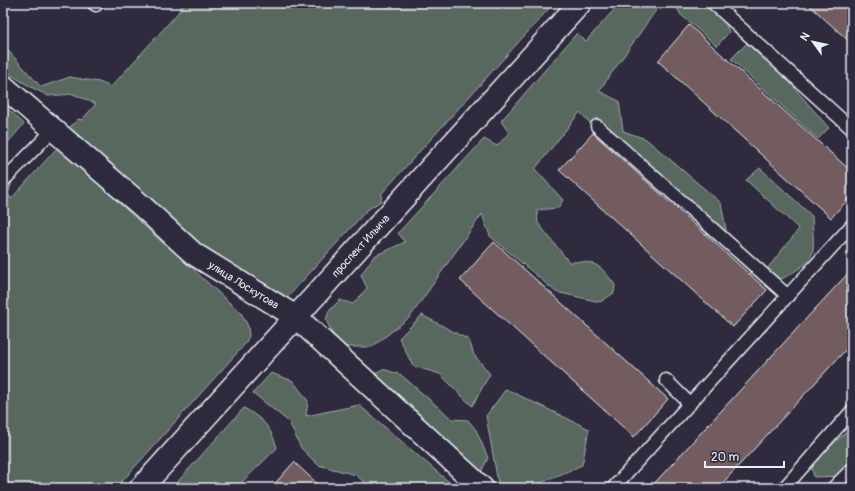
<svg xmlns="http://www.w3.org/2000/svg" width="855" height="491" viewBox="0 0 855 491" font-family="Pangolin,sans-serif">
  <style>
    .green { fill: #58685f; stroke: #a0acac }
    .building { fill: #725c5f; stroke: #e8f1f8 }
    .lines { fill: none; stroke-linecap: round; stroke-linejoin: round }
    .service-casing { stroke: #e8f1f8; stroke-width: 15 }
    .minor-casing { stroke: #e8f1f8; stroke-width: 25 }
    .tertiary-casing { stroke: #e8f1f8; stroke-width: 25 }
    .service { stroke: #2f2a3d; stroke-width: 12 }
    .minor { stroke: #2f2a3d; stroke-width: 22 }
    .tertiary { stroke: #2f2a3d; stroke-width: 22 }
    .labels { text-anchor: middle; dominant-baseline: central; stroke-width: 3.5; stroke-linejoin: round; paint-order: stroke }
    .street-label { font-size: 11px; fill: #e8f1f8; stroke: #2f2a3d }
  </style>
  <rect width="100%" height="100%" fill="#2f2a3d"/>
  <filter id="ink" filterUnits="userSpaceOnUse"><feTurbulence type="fractalNoise" baseFrequency=".025" numOctaves="2"/><feDisplacementMap in="SourceGraphic" scale="8" xChannelSelector="R" yChannelSelector="G"/><feConvolveMatrix kernelMatrix="1 2 1 2 8 2 1 2 1" color-interpolation-filters="sRGB"/></filter>
  <g filter="url(#ink)">
    <path class="green" d="M 184,3 L 554,3 L 382,193 L 381,201 L 367,210 L 286,299 L 208,251 L 140,190 L 116,200 L 163,243 L 168,242 L 198,274 L 241,313 L 248,326 L 249,336 L 245,344 L 116,488 L 3,488 L 3,167 L 5,167 L 13,179 L 8,194 L 11,199 L 57,148 L 67,156 L 68,154 L 68,129 L 78,119 L 82,120 L 96,104 L 73,94 L 48,96 L 29,86 L 3,70 L 3,45 L 41,87 L 70,77 L 99,82 L 111,87 L 177,14 Z
      M 620,3 L 661,3 L 599,91 L 619,101 L 623,131 L 646,139 L 721,203 L 727,235 L 715,241 L 600,134 L 580,112 L 535,169 L 563,200 L 558,208 L 537,210 L 538,223 L 569,262 C 597,261 599,264 615,285 L 614,293 L 600,302 L 556,292 L 490,236 L 482,214 L 410,317 L 372,347 L 339,347 L 326,320 L 329,311 L 340,300 L 353,304 L 367,288 L 361,275 L 374,256 L 405,242 L 398,233 L 484,139 L 497,146 L 509,133 L 501,121 L 577,33 L 586,41 Z
      M 674,3 L 711,3 L 720,9 L 729,32 L 717,46 L 681,15 Z
      M 752,38 L 785,63 L 796,90 L 829,128 L 818,139 L 731,59 Z
      M 3,104 L 24,124 L 3,148 Z
      M 760,168 L 812,216 C 812,226 815,247 812,254 C 808,266 785,277 774,283 L 767,269 L 799,229 L 746,180 Z
      M 422,315 L 469,340 L 474,355 L 490,374 L 472,406 L 440,374 L 413,366 L 399,338 Z
      M 383,369 L 401,375 L 452,419 L 468,420 L 476,430 L 488,458 L 481,472 L 469,473 L 371,375 Z
      M 271,373 L 293,381 L 308,401 L 306,416 L 359,405 L 456,488 L 371,488 L 356,475 L 318,465 L 301,448 L 289,422 L 253,393 Z
      M 506,389 L 589,429 L 582,465 L 529,488 L 499,488 L 486,416 Z
      M 244,408 C 263,419 271,427 277,448 L 236,488 L 172,488 Z
      M 852,427 L 852,473 L 848,476 L 814,477 L 811,464 Z"/>
    <path class="building" d="M 807,3 L 852,3 L 852,44 Z
      M 689,25 L 852,172 L 852,195 L 831,218 L 658,61 Z
      M 593,133 L 767,290 L 733,327 L 559,170 Z
      M 494,242 L 668,399 L 634,437 L 460,280 Z
      M 852,269 L 852,343 L 718,488 L 650,488 Z
      M 294,462 L 322,488 L 271,488 Z"/>
    <g class="lines">
      <g class="service-casing">
        <path id="service" d="M 93,3 L 96,5
          M 713,3 L 852,129
          M 597,126 L 788,296
          M 3,181 L 53,130
          M 666,380 L 690,404
          M 613,488 L 852,225
          M 784,488 L 852,411
          M 833,488 L 852,469"/>
      </g>
      <g class="minor-casing">
        <g id="minor">
          <path id="s1" d="M 3,86 L 143,207 L 194,254 L 296,317 L 482,488"/>
        </g>
      </g>
      <g class="tertiary-casing">
        <g id="tertiary">
          <path id="s2" d="M 141,488 L 580,3"/>
        </g>
      </g>
      <use href="#service" class="service"/>
      <use href="#minor" class="minor"/>
      <use href="#tertiary" class="tertiary"/>
    </g>
  </g>
  <g class="labels">
    <g class="street-label">
      <text stroke="none"><textPath href="#s2" startOffset="327">проспект Ильича</textPath></text>
      <text stroke="none"><textPath href="#s1" startOffset="313">улица Лоскутова</textPath></text>
    </g>
  </g>
  <rect width="855" height="491" fill="none" stroke="#2f2a3d" stroke-width="16"/>
  <rect x="8" y="8" width="839" height="475" fill="none" stroke="#e8f1f8" stroke-width="1.5" filter="url(#ink)"/>
  <g transform="translate(813 42) rotate(303)" stroke="#2f2a3d" stroke-width="3" paint-order="stroke">
  <path d="M0-3L7 15L0 10L-7 15Z" fill="#e8f1f8"/>
  <text y="-6" font-size="11" font-weight="bold" text-anchor="middle" fill="#e8f1f8">N</text>
  </g>
  <path d="M705 461v6h79v-6" fill="none" stroke="#e8f1f8" stroke-width="2"/>
  <text x="711" y="461" font-size="12" fill="#e8f1f8" stroke="#2f2a3d" stroke-width="3" paint-order="stroke">20 m</text>
</svg>
